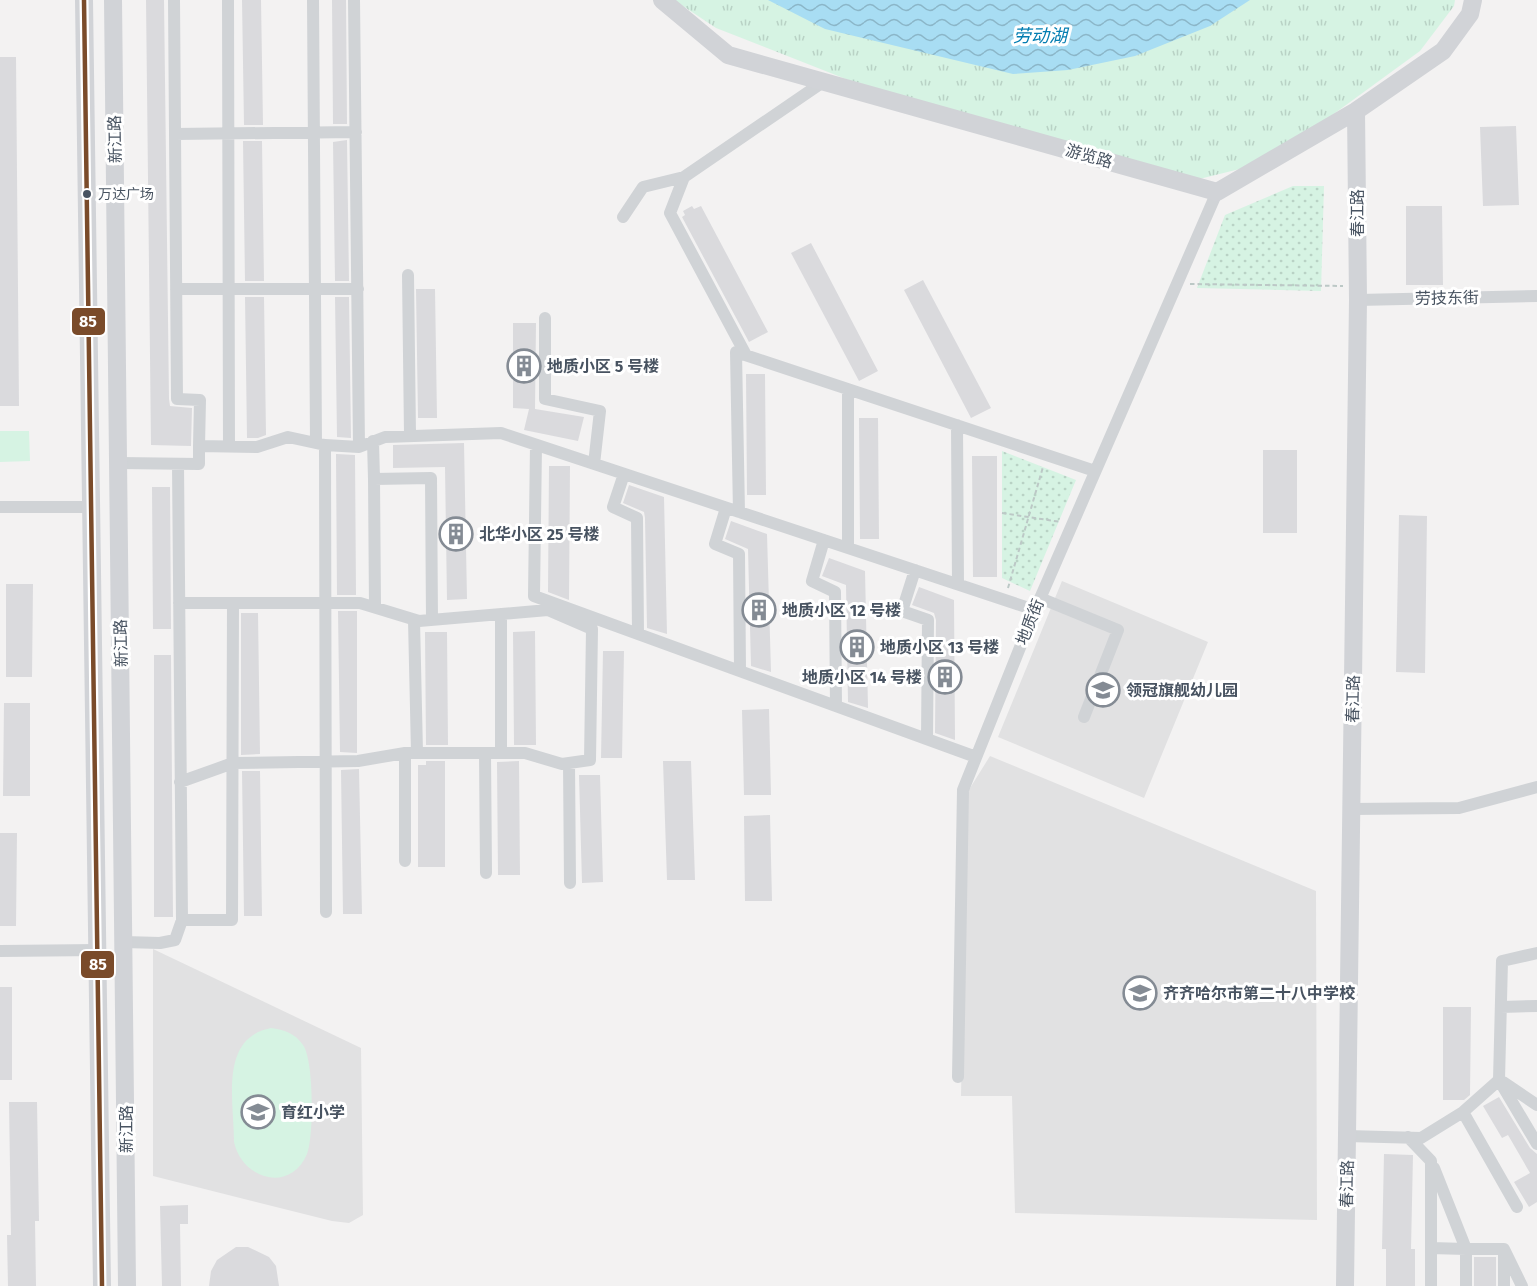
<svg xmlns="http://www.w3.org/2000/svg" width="1537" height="1286" viewBox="0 0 1537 1286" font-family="'Fira Sans','Noto Sans SC',sans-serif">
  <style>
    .education { fill: #e1e1e2 }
    .grass { fill: url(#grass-dots) }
    .park { fill: url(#park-tufts) }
    .garden { fill: #d6f3e3 }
    .water { fill: url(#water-waves) }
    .building { fill: #dadadd }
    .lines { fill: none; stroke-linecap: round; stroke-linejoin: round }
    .path { stroke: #bcc8c6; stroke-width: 2; stroke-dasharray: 4.5 3; stroke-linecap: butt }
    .minor { stroke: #d0d3d6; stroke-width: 12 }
    .secondary { stroke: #d1d3d7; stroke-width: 18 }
    .bus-1-casing { stroke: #fff; stroke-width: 9 }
    .bus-1 { stroke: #7a4b2a; stroke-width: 4.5 }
    .bus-dot { fill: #485361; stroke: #fff; stroke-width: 2 }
    .labels { text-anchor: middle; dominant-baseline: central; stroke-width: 6; stroke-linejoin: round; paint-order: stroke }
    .bus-label { font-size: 14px; fill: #485361; stroke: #fff; text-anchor: start }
    .street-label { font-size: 16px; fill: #485361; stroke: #fff }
    .poi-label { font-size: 16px; font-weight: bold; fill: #485361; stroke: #fff; text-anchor: start }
    .water-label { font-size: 18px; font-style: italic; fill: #037db1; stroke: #fff }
    .line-badge { stroke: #fff; stroke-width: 2 }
    .badge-label { font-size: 16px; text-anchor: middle; font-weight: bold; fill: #fff }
  </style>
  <defs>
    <pattern id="grass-dots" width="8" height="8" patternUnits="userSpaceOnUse" patternTransform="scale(1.5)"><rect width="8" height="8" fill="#d6f3e3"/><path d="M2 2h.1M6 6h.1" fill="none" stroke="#b9d2c5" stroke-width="1.8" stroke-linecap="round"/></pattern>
    <pattern id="park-tufts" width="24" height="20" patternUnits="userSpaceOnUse" patternTransform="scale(1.5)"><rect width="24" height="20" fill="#d6f3e3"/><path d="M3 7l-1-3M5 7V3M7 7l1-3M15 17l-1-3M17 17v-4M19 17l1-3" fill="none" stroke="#b9d2c5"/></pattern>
    <pattern id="water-waves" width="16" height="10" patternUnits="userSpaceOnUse" patternTransform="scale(1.5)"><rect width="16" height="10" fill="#a8ddf3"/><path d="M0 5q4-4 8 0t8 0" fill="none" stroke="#8bb6c8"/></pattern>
  </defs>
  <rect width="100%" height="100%" fill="#f3f2f2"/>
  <path class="education" d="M 1062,581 L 1208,642 L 1144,798 L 998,737 Z
    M 990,756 L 1316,891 L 1317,1220 L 1015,1213 L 1012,1096 L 961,1096 L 967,793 Z
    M 153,949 L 361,1048 L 363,1215 L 349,1223 L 332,1221 L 153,1176 Z"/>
  <path class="grass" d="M 1293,186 L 1324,186 L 1321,291 L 1197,288 L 1225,215 Z
    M 1002,451 L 1076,480 L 1030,591 L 1002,578 Z"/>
  <path class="park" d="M 674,0 L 1455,0 L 1454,6 L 1420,51 L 1309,132 L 1256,165 L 1187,182 L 922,109 L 716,28 Z"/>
  <path class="garden" d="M 0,431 L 29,431 L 30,461 L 0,462 Z
    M 271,1028 C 284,1030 295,1033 303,1045 C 314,1060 314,1136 307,1154 C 290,1194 242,1179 234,1142 C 234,1101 219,1038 271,1028 Z"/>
  <path class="water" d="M 768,0 L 1250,0 L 1210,26 L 1135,56 L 1068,70 L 1013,74 L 825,29 Z"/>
  <path class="building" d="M 146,0 L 164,0 L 169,399 L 170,406 L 192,408 L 191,446 L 151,445 Z
    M 242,0 L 261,0 L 263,125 L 244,125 Z
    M 332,0 L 346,0 L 347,124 L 333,124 Z
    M 0,57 L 16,57 L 19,406 L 0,406 Z
    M 1516,126 L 1519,205 L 1483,206 L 1480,127 Z
    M 347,140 L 349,281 L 335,281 L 333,142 Z
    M 243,141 L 262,141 L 264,281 L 245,281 Z
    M 692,206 L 694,209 L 701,206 L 768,332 L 749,342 L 682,217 L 685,215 L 683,211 Z
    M 1406,206 L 1442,206 L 1443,285 L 1406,285 Z
    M 811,243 L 878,371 L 859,381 L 791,253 Z
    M 923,280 L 991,408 L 971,418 L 904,290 Z
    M 416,289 L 435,289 L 437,418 L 418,418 Z
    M 245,297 L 264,297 L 266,435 L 258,438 L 247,438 Z
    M 335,297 L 349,297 L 351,438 L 337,437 Z
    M 513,323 L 536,323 L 535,409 L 584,417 L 578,441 L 524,430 L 529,409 L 513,408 Z
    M 746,374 L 765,374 L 766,495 L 747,495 Z
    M 859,418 L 878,418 L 879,539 L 860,539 Z
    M 464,443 L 467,599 L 447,600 L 445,467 L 393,468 L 393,445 Z
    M 1263,450 L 1297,450 L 1297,533 L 1263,533 Z
    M 336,454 L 355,455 L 356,595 L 337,595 Z
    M 972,456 L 997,456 L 997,577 L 973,577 Z
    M 549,466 L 570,466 L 569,600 L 548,592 Z
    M 629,485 L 664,497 L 667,634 L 647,628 L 645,518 L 644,512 L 623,503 Z
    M 152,487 L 170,487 L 171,629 L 153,629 Z
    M 1399,515 L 1427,516 L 1425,673 L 1396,672 Z
    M 731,521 L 767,534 L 771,672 L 751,666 L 748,549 L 725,539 Z
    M 829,558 L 865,571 L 868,708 L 848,702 L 846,585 L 822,576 Z
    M 6,584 L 33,584 L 32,677 L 6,677 Z
    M 919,587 L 954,600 L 955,740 L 935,733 L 936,620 L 934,613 L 912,605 Z
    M 338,611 L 357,611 L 357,753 L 340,752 Z
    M 241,613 L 258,613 L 260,754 L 241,755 Z
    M 535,631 L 536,745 L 514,745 L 513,632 Z
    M 425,632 L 447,632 L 448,745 L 426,745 Z
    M 603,651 L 624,651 L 622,758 L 601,758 Z
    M 154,655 L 171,655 L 173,917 L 154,917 Z
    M 4,703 L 30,703 L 30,796 L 3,796 Z
    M 769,709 L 771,795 L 744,795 L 742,710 Z
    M 426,761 L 445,761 L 445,867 L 418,867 L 418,765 L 426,765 Z
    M 519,761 L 520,875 L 498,875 L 497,762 Z
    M 663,761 L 691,761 L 695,880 L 667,880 Z
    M 359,769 L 362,914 L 343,914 L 341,770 Z
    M 242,771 L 260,771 L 262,916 L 244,916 Z
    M 579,775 L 600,775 L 603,882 L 582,883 Z
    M 770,815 L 772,901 L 745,901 L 744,816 Z
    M 0,833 L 17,833 L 16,926 L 0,926 Z
    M 0,987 L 12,987 L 12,1080 L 0,1080 Z
    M 1443,1007 L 1471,1007 L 1470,1095 L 1464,1100 L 1443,1100 Z
    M 1499,1097 L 1530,1148 L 1537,1154 L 1537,1202 L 1529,1207 L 1514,1182 L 1530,1173 L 1508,1135 L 1502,1138 L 1483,1106 Z
    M 9,1102 L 37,1102 L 39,1221 L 35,1221 L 36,1286 L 8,1286 L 7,1235 L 11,1235 Z
    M 1384,1154 L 1413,1155 L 1411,1249 L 1415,1249 L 1415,1286 L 1386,1286 L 1386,1249 L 1382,1249 Z
    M 188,1205 L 188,1224 L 180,1224 L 181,1286 L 162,1286 L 160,1206 Z
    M 236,1247 L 248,1247 L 269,1257 L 276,1266 L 279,1286 L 209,1286 L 211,1271 L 217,1260 Z
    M 1474,1257 L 1496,1257 L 1496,1286 L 1474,1286 Z"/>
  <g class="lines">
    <path class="path" d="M 1190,284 L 1343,286
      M 1002,513 L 1061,522
      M 1008,588 L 1043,467"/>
    <path class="minor" d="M 174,0 L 177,399 L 200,400 L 199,446
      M 228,0 L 229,446
      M 313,0 L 316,443
      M 354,0 L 359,447
      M 175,134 L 356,132
      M 684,177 L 670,213 L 746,355
      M 623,217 L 643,187 L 684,177 L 823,82
      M 408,275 L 410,435
      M 176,289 L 358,289
      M 1358,300 L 1537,296
      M 545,318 L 545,399 L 600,411 L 594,464
      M 957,425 L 958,584
      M 373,441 L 374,479 L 431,478 L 432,620
      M 325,445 L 326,912
      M 536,445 L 534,596 L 976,757
      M 120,463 L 199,464 L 199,446 L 257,447 L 288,437 L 325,445 L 359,447 L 385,437 L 501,433 L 1035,610
      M 624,474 L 613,507 L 637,518 L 638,634
      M 374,479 L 375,607
      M 0,507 L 92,507
      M 726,508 L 715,544 L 739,554 L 740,671
      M 739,512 L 736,352 L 1095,471
      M 824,540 L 812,581 L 835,592 L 836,706
      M 848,548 L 848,389
      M 915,570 L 902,611 L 928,620 L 927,739
      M 1040,598 L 1118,630 L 1084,717
      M 179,603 L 360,603 L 419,621 L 548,610 L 592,629 L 590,760 L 562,764 L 525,753 L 405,753 L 358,761 L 233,763 L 180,782
      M 414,620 L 417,753
      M 405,753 L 405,861
      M 485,753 L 486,873
      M 501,753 L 501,614
      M 569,763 L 570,883
      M 1351,809 L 1459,808 L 1537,787
      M 182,920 L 232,920 L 233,603
      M 124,942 L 160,943 L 175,940 L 182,920 L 178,464
      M 0,951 L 98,950
      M 1537,953 L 1502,961 L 1499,1080 L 1537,1144
      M 1501,1007 L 1537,1006
      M 958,1077 L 963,790 L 1035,610 L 1217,192
      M 1503,1082 L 1537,1105
      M 1463,1112 L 1517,1207
      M 1347,1136 L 1421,1138 L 1463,1112 L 1499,1080
      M 1408,1137 L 1431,1161 L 1431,1286
      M 1434,1168 L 1466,1249 L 1504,1249
      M 1431,1248 L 1466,1249 L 1466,1286
      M 1504,1249 L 1522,1286
      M 1504,1286 L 1504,1253"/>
    <path class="secondary" d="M 84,0 L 102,1286
      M 113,0 L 127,1286
      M 662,0 L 728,55 L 1217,192 L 1356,111 L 1443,51 L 1470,14 L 1473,0
      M 1345,1286 L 1358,300 L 1356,111"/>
    <g class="bus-1-casing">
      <path id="bus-1" d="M 84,0 L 102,1286"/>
    </g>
    <use href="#bus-1" class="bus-1"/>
  </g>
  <defs>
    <g id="building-ring" transform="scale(1.725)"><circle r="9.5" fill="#fff" stroke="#848b94" stroke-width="1.5"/><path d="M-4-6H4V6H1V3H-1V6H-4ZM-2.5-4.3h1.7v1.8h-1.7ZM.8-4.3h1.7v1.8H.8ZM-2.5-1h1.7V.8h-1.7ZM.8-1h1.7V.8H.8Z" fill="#848b94"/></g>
    <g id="school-ring" transform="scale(1.725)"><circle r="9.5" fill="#fff" stroke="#848b94" stroke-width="1.5"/><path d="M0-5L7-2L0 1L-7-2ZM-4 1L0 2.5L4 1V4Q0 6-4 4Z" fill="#848b94"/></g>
  </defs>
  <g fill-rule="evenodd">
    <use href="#building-ring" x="524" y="366"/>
    <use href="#building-ring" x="456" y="534"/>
    <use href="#building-ring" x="759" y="610"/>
    <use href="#building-ring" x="857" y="647"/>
    <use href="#building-ring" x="945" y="677"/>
    <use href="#school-ring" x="1103" y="690"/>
    <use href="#school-ring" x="1140" y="993"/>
    <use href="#school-ring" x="258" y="1112"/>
  </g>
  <circle class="bus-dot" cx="87" cy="194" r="5"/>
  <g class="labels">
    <g class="bus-label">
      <text x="98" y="194">万达广场</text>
    </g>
    <g class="street-label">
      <text transform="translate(115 139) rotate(-91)">新江路</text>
      <text transform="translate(1089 156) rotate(16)">游览路</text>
      <text transform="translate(1357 213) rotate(-90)">春江路</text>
      <text transform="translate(1447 298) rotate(-1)">劳技东街</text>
      <text transform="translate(1030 622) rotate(-68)">地质街</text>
      <text transform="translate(121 643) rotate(-91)">新江路</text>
      <text transform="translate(1353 699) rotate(-89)">春江路</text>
      <text transform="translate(126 1129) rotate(-90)">新江路</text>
      <text transform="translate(1347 1184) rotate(-89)">春江路</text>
    </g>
    <g class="poi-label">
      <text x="547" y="366">地质小区 5 号楼</text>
      <text x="479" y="534">北华小区 25 号楼</text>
      <text x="782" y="610">地质小区 12 号楼</text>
      <text x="880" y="647">地质小区 13 号楼</text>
      <text x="922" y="677" text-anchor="end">地质小区 14 号楼</text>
      <text x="1126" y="690">领冠旗舰幼儿园</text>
      <text x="1163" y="993">齐齐哈尔市第二十八中学校</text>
      <text x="281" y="1112">育红小学</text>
    </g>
    <g class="water-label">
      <text x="1040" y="36">劳动湖</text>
    </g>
  </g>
  <g class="line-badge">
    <rect x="71" y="307" width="35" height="29" rx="6" fill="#7a4b2a"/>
    <rect x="80" y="950" width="35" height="29" rx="6" fill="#7a4b2a"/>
  </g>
  <g class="badge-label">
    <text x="88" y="327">85</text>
    <text x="98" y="970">85</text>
  </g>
</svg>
